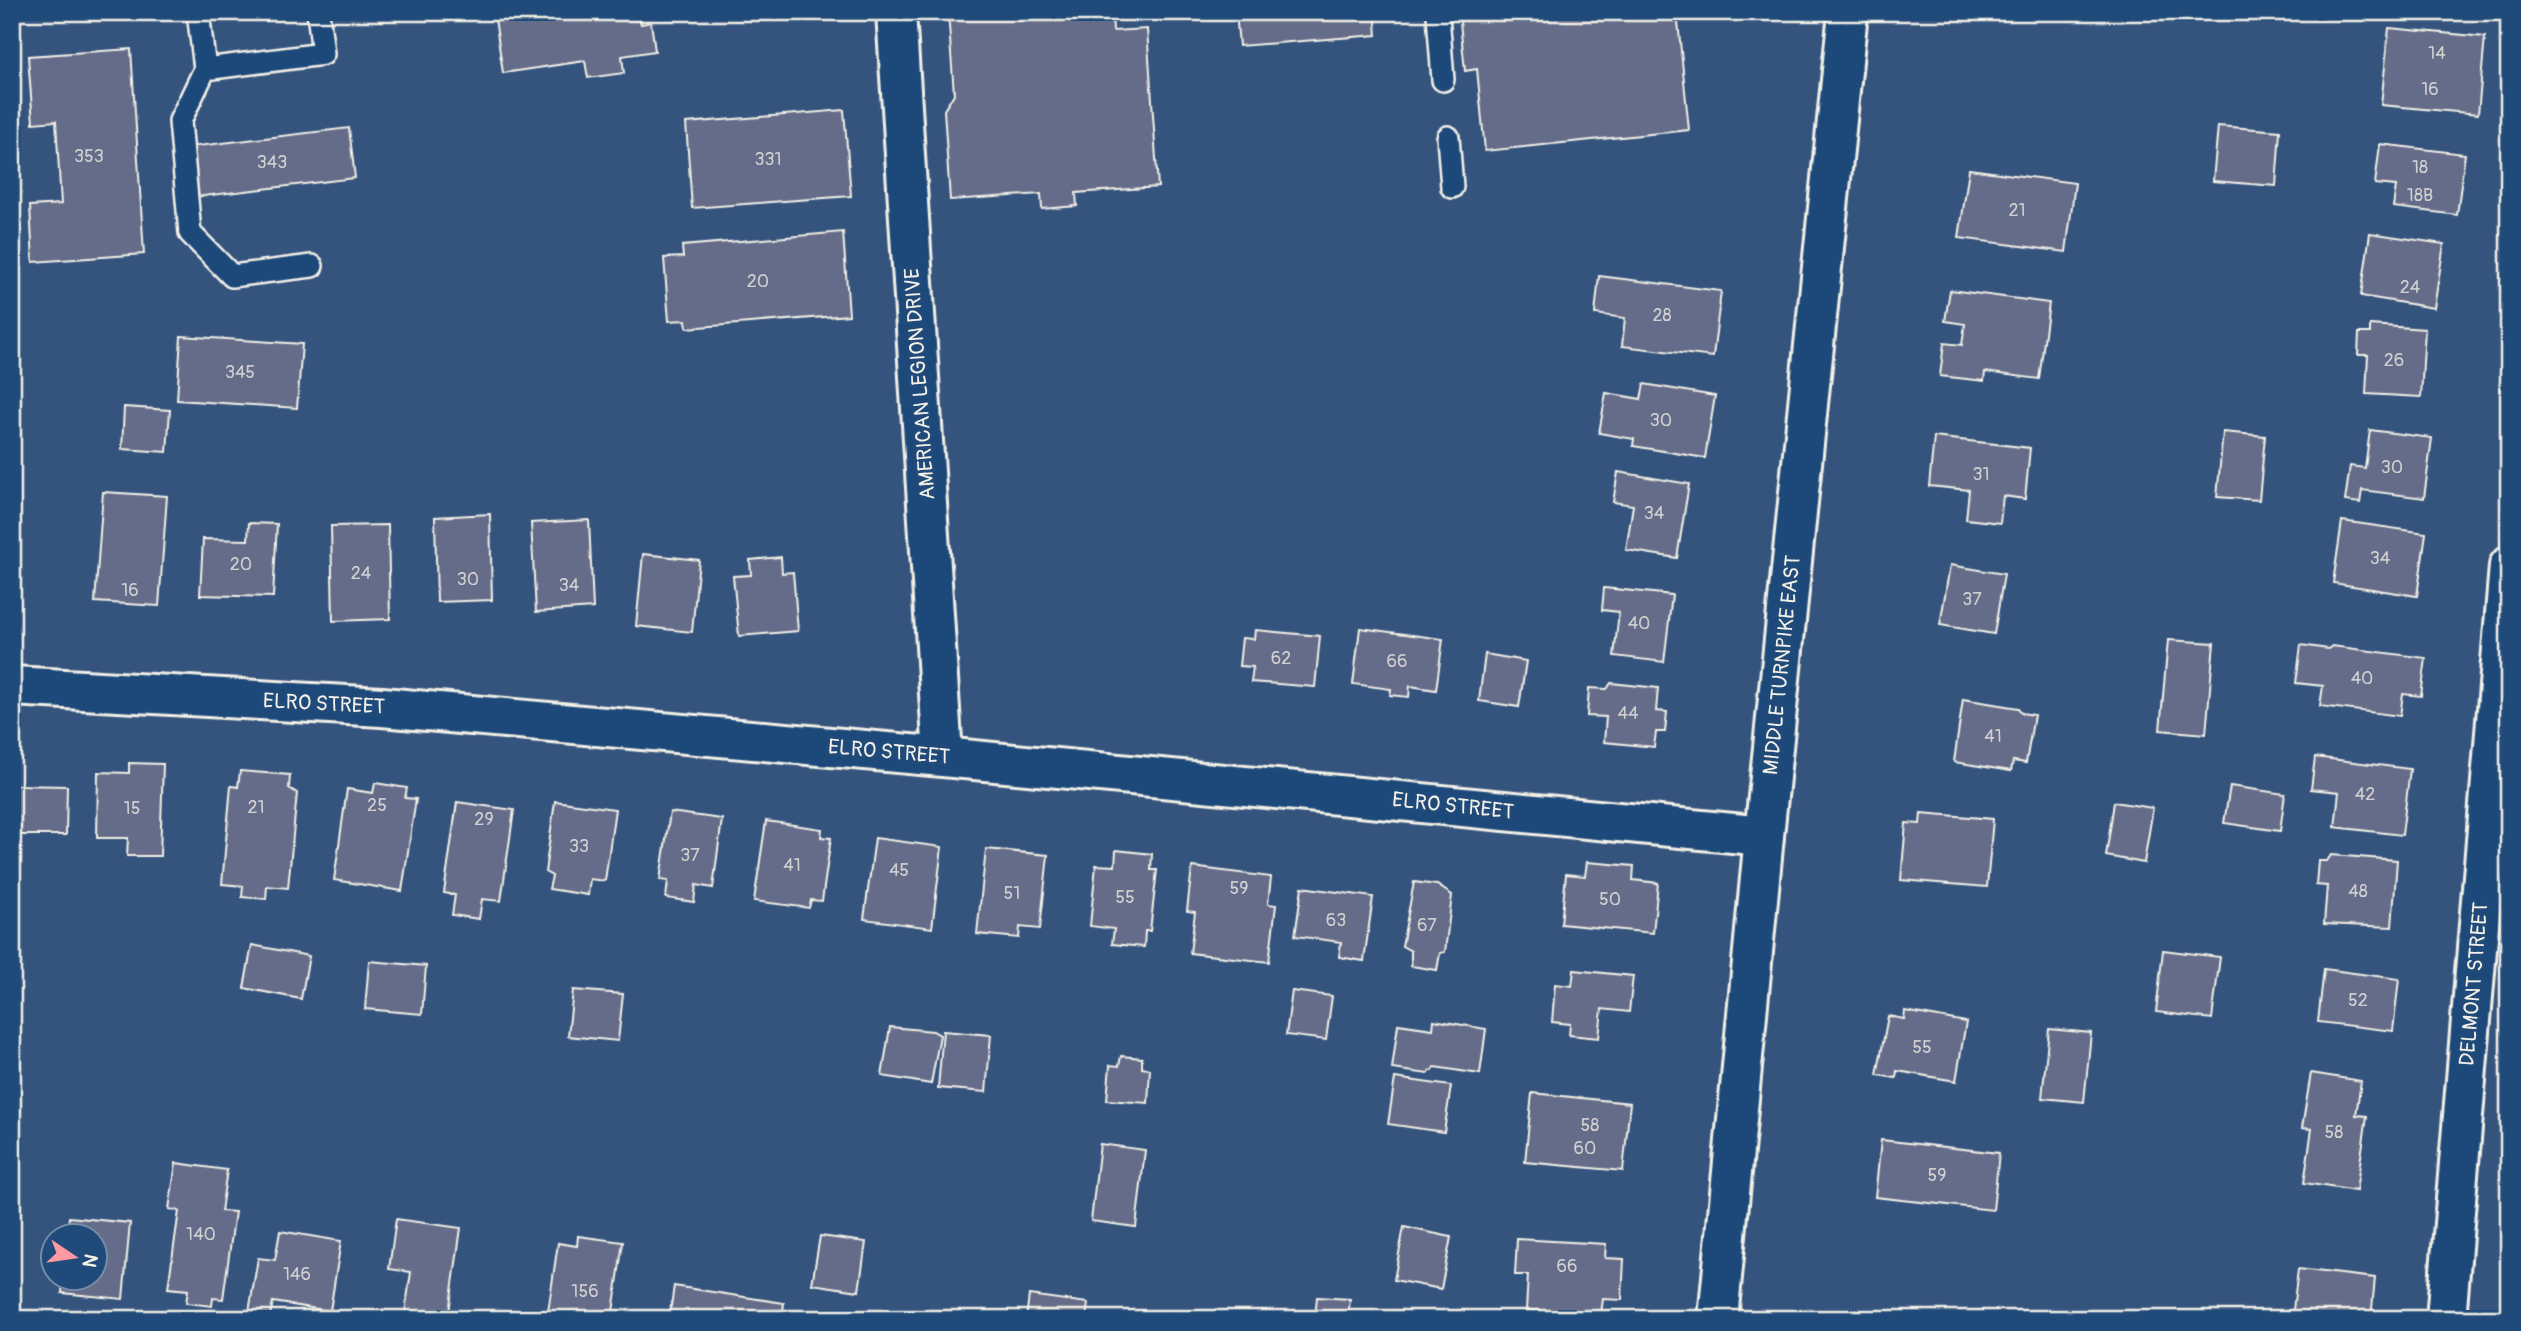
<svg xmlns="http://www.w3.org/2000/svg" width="2521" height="1331" viewBox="0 0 2521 1331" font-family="Pangolin,sans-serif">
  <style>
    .building { fill: #656c89; stroke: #f4f1e8; stroke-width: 2 }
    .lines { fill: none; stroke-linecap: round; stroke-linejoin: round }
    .lane-casing { stroke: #f4f1e8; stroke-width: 26 }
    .street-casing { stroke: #f4f1e8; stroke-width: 44 }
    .secondary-casing { stroke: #f4f1e8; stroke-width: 44 }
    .lane { stroke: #1f4a7a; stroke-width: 21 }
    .street { stroke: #1f4a7a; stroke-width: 38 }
    .secondary { stroke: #1f4a7a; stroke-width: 38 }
    .labels { text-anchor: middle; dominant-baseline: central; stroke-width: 7; stroke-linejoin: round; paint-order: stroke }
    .number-label { font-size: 18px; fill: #d0d0d0 }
    .street-label { font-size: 21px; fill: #f4f1e8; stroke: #1f4a7a }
  </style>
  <rect width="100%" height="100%" fill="#34547e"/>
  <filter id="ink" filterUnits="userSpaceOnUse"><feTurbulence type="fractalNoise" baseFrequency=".0143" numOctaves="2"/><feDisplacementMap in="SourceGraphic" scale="14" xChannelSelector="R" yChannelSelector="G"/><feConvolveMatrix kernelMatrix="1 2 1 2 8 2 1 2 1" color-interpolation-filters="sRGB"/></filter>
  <g filter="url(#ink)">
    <path class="building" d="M 494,12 L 639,12 L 641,24 L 651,22 L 655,51 L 622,56 L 624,73 L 588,78 L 585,61 L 503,73 Z
      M 948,12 L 1112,12 L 1113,31 L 1147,29 L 1158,187 L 1076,193 L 1077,206 L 1042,209 L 1041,194 L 950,200 L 944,110 L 954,94 Z
      M 1236,12 L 1375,12 L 1377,35 L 1239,46 Z
      M 1459,12 L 1677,12 L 1689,130 L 1485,151 L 1477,69 L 1465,71 Z
      M 2389,28 L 2485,37 L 2478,114 L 2381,105 Z
      M 131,49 L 144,254 L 33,262 L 30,206 L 61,204 L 56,121 L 33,123 L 28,56 Z
      M 844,110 L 851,196 L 692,208 L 686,123 Z
      M 2218,126 L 2280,131 L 2276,186 L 2213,181 Z
      M 349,128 L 355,178 L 195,197 L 189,147 Z
      M 2380,144 L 2465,154 L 2457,215 L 2393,207 L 2396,186 L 2375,184 Z
      M 1969,169 L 2075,183 L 2066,252 L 1959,238 Z
      M 843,232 L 849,315 L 687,328 L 686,320 L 669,321 L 664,258 L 683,257 L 682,246 Z
      M 2370,233 L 2444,244 L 2434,308 L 2361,296 Z
      M 1599,276 L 1721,291 L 1713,357 L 1622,346 L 1625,318 L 1595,314 Z
      M 1950,290 L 2049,303 L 2039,379 L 1985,372 L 1984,381 L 1940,376 L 1944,343 L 1962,345 L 1965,324 L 1945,321 Z
      M 2370,325 L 2425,329 L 2421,397 L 2366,394 L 2368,355 L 2358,355 L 2359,333 L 2370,333 Z
      M 181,336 L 302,344 L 297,408 L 177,400 Z
      M 1644,384 L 1715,396 L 1705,458 L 1633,446 L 1634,439 L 1599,433 L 1606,393 L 1641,399 Z
      M 124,407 L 170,410 L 167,452 L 122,449 Z
      M 2370,430 L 2432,438 L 2424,498 L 2362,490 L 2360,503 L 2345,501 L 2350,466 L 2365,468 Z
      M 2223,432 L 2265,436 L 2259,500 L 2217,497 Z
      M 1934,437 L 2030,448 L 2025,499 L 2003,496 L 2000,523 L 1966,519 L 1969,490 L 1929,486 Z
      M 1618,472 L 1689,484 L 1677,558 L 1626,550 L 1633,505 L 1613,502 Z
      M 103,492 L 167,496 L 159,606 L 95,602 Z
      M 490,514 L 492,600 L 437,602 L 435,517 Z
      M 589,520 L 593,608 L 536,612 L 531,523 Z
      M 2342,521 L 2426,533 L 2417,596 L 2333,583 Z
      M 249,523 L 277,524 L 273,597 L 200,595 L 203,539 L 248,540 Z
      M 388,525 L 390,619 L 333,621 L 331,526 Z
      M 643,554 L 699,560 L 692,632 L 636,626 Z
      M 781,557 L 782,573 L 793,572 L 798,631 L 739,636 L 733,576 L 751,575 L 750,560 Z
      M 1950,565 L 2004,574 L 1994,634 L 1940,625 Z
      M 1604,588 L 1672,595 L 1664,662 L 1614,656 L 1619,612 L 1602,610 Z
      M 1360,628 L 1443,639 L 1436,690 L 1410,686 L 1409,697 L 1390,695 L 1391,689 L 1353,684 Z
      M 1255,630 L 1320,636 L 1315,687 L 1251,682 L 1253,667 L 1239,666 L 1242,638 L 1254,639 Z
      M 2168,640 L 2214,643 L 2206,734 L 2160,730 Z
      M 2301,645 L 2328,649 L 2332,646 L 2426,658 L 2421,696 L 2403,694 L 2400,716 L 2320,706 L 2323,686 L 2296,683 Z
      M 1485,654 L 1526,661 L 1519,707 L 1479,701 Z
      M 1611,683 L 1658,688 L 1656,711 L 1667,712 L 1665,732 L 1656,732 L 1654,747 L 1604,742 L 1606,717 L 1587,716 L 1589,688 L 1607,689 Z
      M 1963,699 L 2018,708 L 2022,713 L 2034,715 L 2026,763 L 2013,761 L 2011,771 L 1954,762 Z
      M 2315,757 L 2410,769 L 2402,835 L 2335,827 L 2339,792 L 2311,789 Z
      M 129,763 L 163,764 L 160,856 L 127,856 L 128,838 L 97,838 L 98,772 L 129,773 Z
      M 240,771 L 290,775 L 289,788 L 297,793 L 288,888 L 267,886 L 266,899 L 242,897 L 243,886 L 222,884 L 231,786 L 238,787 Z
      M 375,783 L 407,788 L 405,798 L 416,799 L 402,891 L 334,880 L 347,789 L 373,793 Z
      M 12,785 L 67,786 L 66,835 L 12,835 Z
      M 2230,786 L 2285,794 L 2280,831 L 2224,823 Z
      M 555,801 L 615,809 L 605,881 L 590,879 L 588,895 L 549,889 L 552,876 L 545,872 Z
      M 457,802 L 514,810 L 501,901 L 482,899 L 479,919 L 452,915 L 455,895 L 444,893 Z
      M 2114,802 L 2153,808 L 2144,863 L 2106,856 Z
      M 670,812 L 722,819 L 713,888 L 696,885 L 694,902 L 666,898 L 668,881 L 660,880 Z
      M 1921,813 L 1993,819 L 1987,887 L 1901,880 L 1906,823 L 1920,824 Z
      M 766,821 L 822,829 L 821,837 L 831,838 L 822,901 L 811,900 L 809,908 L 754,901 Z
      M 875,838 L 942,847 L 932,928 L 864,919 Z
      M 986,849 L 1048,855 L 1040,929 L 1020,927 L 1019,938 L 977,934 Z
      M 1116,850 L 1152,854 L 1151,870 L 1157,870 L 1150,931 L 1145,931 L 1144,947 L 1112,944 L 1114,929 L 1090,926 L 1096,865 L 1115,866 Z
      M 2331,855 L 2397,860 L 2392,927 L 2324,924 L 2327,886 L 2316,885 L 2318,861 L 2327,861 Z
      M 1587,862 L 1634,866 L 1633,880 L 1658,883 L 1653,933 L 1561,924 L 1566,874 L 1585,876 Z
      M 1192,867 L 1271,877 L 1268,904 L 1276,905 L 1269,962 L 1190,953 L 1195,912 L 1187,911 Z
      M 1414,882 L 1437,885 L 1452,895 L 1445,952 L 1440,953 L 1437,970 L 1411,966 L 1411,951 L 1402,946 Z
      M 1302,887 L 1373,897 L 1364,961 L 1339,957 L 1341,942 L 1295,936 Z
      M 252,945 L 309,956 L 301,999 L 244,988 Z
      M 2163,950 L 2220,957 L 2212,1019 L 2156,1012 Z
      M 369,961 L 426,966 L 422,1014 L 365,1009 Z
      M 2324,969 L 2399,979 L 2393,1031 L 2318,1022 Z
      M 1574,970 L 1633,976 L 1629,1012 L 1602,1009 L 1599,1038 L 1569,1035 L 1570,1024 L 1552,1022 L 1555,984 L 1572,986 Z
      M 573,990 L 623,994 L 618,1041 L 568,1036 Z
      M 1292,991 L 1332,996 L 1326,1040 L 1286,1035 Z
      M 1905,1011 L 1966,1022 L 1956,1081 L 1897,1071 L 1896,1078 L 1877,1075 L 1888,1016 L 1904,1019 Z
      M 1434,1020 L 1486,1029 L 1480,1074 L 1435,1067 L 1428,1074 L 1392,1069 L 1398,1024 L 1433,1029 Z
      M 890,1027 L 933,1031 L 940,1035 L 931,1084 L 882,1076 Z
      M 2049,1029 L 2091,1033 L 2084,1102 L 2042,1098 Z
      M 943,1031 L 991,1035 L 986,1092 L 938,1088 Z
      M 1121,1056 L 1142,1058 L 1142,1068 L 1150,1069 L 1148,1103 L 1107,1100 L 1110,1065 L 1119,1066 Z
      M 2311,1073 L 2361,1081 L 2356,1115 L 2367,1116 L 2356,1191 L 2304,1183 L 2312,1129 L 2302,1128 Z
      M 1395,1078 L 1451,1086 L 1444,1132 L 1388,1124 Z
      M 1532,1093 L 1630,1103 L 1623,1171 L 1525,1162 Z
      M 1881,1140 L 1999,1153 L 1993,1210 L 1875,1197 Z
      M 1100,1144 L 1145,1150 L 1136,1227 L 1091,1221 Z
      M 176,1163 L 227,1170 L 221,1211 L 235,1212 L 223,1299 L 213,1298 L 212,1306 L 186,1303 L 188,1290 L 168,1288 L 179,1211 L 169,1209 Z
      M 69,1217 L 130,1223 L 123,1299 L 62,1293 L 63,1278 L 94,1278 L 94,1236 L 67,1236 Z
      M 396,1219 L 461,1228 L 448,1319 L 404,1319 L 411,1272 L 389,1269 Z
      M 1404,1227 L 1451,1237 L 1441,1289 L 1394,1280 Z
      M 280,1231 L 341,1241 L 330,1311 L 273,1302 L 270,1315 L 249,1312 L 258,1258 L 275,1260 Z
      M 578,1236 L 623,1242 L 612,1319 L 547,1319 L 558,1243 L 577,1246 Z
      M 820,1236 L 866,1242 L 859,1291 L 812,1284 Z
      M 1517,1239 L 1606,1244 L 1605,1258 L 1624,1259 L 1622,1300 L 1603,1299 L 1601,1314 L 1526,1310 L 1528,1275 L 1515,1275 Z
      M 2298,1269 L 2375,1278 L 2371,1319 L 2292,1318 Z
      M 674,1286 L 784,1303 L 782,1319 L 669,1319 Z
      M 1029,1295 L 1088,1303 L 1086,1319 L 1026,1319 Z
      M 1317,1297 L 1350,1299 L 1348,1319 L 1315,1319 Z
      M 871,1312 L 906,1317 L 906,1319 L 870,1319 Z"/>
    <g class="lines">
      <g class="lane-casing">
        <path id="lane" d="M 198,12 L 205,69 L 323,54 L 318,12
          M 1438,15 L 1443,80
          M 205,69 L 180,121 L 190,233 L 232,276 L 312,266
          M 1448,137 L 1452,187"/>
      </g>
      <g class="street-casing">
        <path id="street" d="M 896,12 L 943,757
          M 12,686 L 382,707 L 943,757 L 1764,836
          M 2446,1319 L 2509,566"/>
      </g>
      <g class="secondary-casing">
        <path id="secondary" d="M 1718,1319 L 1764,836 L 1848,12"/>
      </g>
      <use href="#lane" class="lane"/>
      <use href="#street" class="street"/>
      <use href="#secondary" class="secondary"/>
    </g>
  </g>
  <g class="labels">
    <g class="number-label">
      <text x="2437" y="53">14</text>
      <text x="2430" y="89">16</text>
      <text x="89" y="156">353</text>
      <text x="768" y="159">331</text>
      <text x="272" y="162">343</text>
      <text x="2420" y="167">18</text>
      <text x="2420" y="195">18B</text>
      <text x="2017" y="210">21</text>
      <text x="758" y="281">20</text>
      <text x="2410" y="287">24</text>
      <text x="1662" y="315">28</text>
      <text x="2394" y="360">26</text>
      <text x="240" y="372">345</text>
      <text x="1661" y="420">30</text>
      <text x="2392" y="467">30</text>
      <text x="1981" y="474">31</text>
      <text x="1654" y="513">34</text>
      <text x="2380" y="558">34</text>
      <text x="241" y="564">20</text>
      <text x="361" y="573">24</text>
      <text x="468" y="579">30</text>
      <text x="569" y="585">34</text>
      <text x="130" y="590">16</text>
      <text x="1972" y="599">37</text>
      <text x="1639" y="623">40</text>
      <text x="1281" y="658">62</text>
      <text x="1397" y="661">66</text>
      <text x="2362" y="678">40</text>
      <text x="1628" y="713">44</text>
      <text x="1993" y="736">41</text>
      <text x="2365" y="794">42</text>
      <text x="377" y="805">25</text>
      <text x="256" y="807">21</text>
      <text x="132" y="808">15</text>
      <text x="484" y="819">29</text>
      <text x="579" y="846">33</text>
      <text x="690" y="855">37</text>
      <text x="792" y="865">41</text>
      <text x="899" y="870">45</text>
      <text x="1239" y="888">59</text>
      <text x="2358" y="891">48</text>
      <text x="1012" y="893">51</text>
      <text x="1125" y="897">55</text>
      <text x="1610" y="899">50</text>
      <text x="1336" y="920">63</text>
      <text x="1427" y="925">67</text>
      <text x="2358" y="1000">52</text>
      <text x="1922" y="1047">55</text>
      <text x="1590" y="1125">58</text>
      <text x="2334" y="1132">58</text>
      <text x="1585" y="1148">60</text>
      <text x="1937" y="1175">59</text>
      <text x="201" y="1234">140</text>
      <text x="1567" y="1266">66</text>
      <text x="297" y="1274">146</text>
      <text x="585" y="1291">156</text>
    </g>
    <g class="street-label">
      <text transform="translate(920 384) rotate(-94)">AMERICAN LEGION DRIVE</text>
      <text transform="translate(1782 665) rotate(-84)">MIDDLE TURNPIKE EAST</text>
      <text transform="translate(324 704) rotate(3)">ELRO STREET</text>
      <text transform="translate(889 752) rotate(5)">ELRO STREET</text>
      <text transform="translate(1453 806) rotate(6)">ELRO STREET</text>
      <text transform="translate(2474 984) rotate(-85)">DELMONT STREET</text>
    </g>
  </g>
  <rect width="2521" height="1331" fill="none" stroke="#1f4a7a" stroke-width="42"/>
  <rect x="21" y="21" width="2479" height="1289" fill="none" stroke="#f4f1e8" stroke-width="2.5" filter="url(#ink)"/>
  <g transform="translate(74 1257) rotate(103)"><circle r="33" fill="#1f4a7a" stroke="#748da6" stroke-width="2"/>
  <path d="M0-5L12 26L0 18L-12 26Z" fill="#ff9aa2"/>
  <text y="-10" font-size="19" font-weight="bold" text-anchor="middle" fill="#f4f1e8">N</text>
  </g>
</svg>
